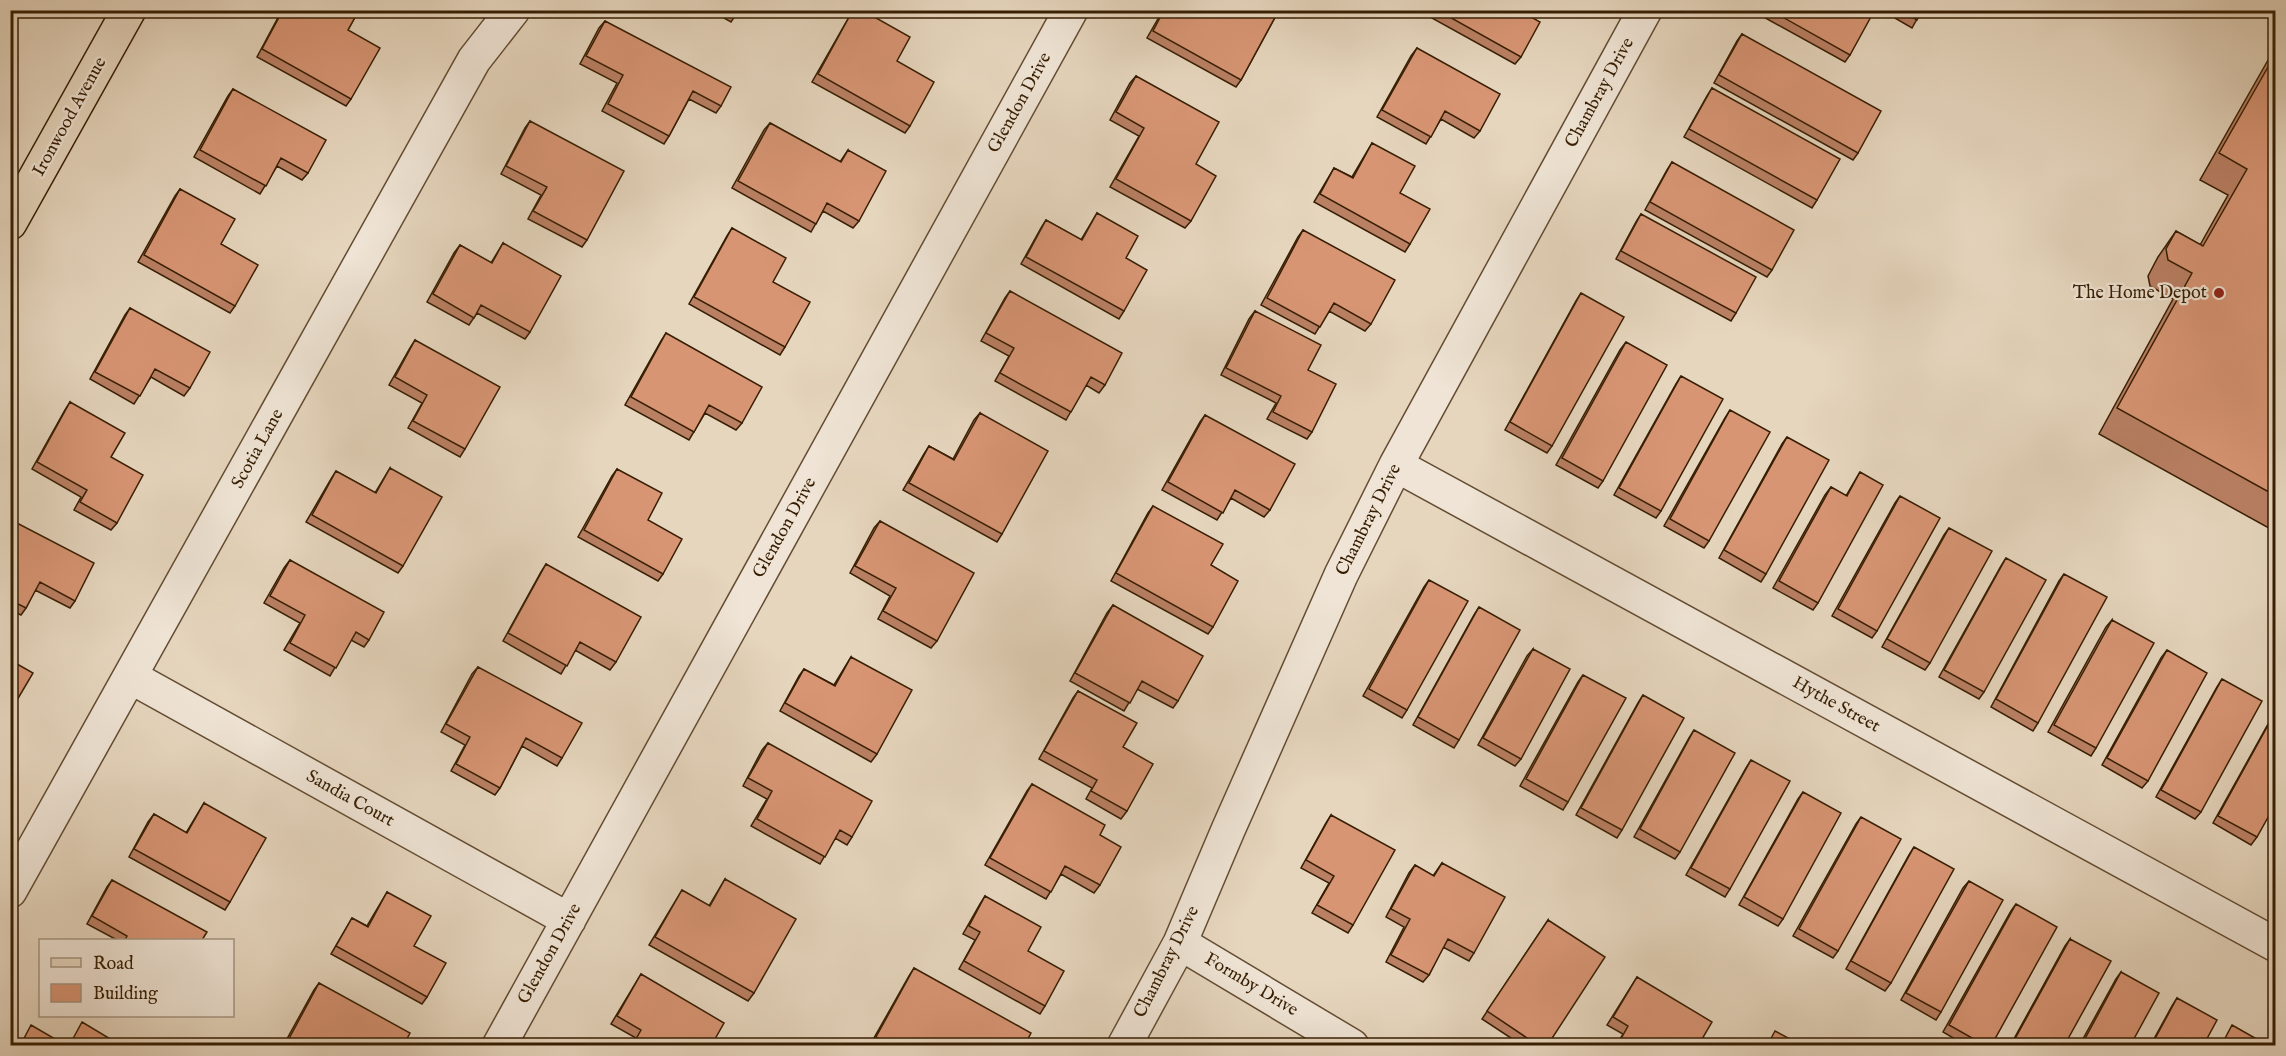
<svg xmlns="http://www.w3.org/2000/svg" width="2286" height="1056" viewBox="0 0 2286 1056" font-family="'IM FELL English',serif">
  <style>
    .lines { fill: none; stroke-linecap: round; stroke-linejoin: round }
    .minor-casing { stroke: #634c32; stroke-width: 36 }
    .major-casing { stroke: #371e03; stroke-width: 36 }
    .minor { stroke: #efe4d5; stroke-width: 33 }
    .major { stroke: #e6d6be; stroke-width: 33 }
    .wall { fill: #ba8064; stroke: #371e03; stroke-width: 1.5 }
    .building { fill: #d89574; stroke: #371e03; stroke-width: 1.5 }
    .poi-dot { fill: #8f2418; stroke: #efe4d5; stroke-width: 2 }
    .labels { text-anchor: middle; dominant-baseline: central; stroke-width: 4.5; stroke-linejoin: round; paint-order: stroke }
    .street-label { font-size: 18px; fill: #371e03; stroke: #efe4d5 }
    .poi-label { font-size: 18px; fill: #371e03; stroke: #efe4d5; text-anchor: end }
  </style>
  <rect width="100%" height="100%" fill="#e6d6be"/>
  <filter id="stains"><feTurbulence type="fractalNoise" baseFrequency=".00333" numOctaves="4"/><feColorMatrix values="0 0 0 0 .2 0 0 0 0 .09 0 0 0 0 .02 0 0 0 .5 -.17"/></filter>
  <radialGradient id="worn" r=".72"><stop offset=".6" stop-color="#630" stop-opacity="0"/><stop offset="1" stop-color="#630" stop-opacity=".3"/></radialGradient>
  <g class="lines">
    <g class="minor-casing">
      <path id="minor" d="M 1396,465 L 2276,945
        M 131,677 L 569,920
        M 10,891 L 474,60 L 513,10
        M 1180,943 L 1352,1046
        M 499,1046 L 1071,10
        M 1124,1046 L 1180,943 L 1228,830 L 1341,575 L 1396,465 L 1645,10"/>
    </g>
    <g class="major-casing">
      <path id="major" d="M 10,223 L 129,10"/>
    </g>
    <use href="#minor" class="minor"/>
    <use href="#major" class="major"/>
  </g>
  <path class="wall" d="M 282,10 L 359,10 L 348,30 L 351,99 L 346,106 L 257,57 Z
    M 710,10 L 739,10 L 731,22 Z
    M 853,10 L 862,10 L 897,61 L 910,126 L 905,133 L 812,82 Z
    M 1163,10 L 1279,10 L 1241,80 L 1236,87 L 1147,38 Z
    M 1422,10 L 1519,10 L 1521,57 L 1515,64 L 1421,12 Z
    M 1751,10 L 1868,10 L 1850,55 L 1845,62 Z
    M 1881,10 L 1922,10 L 1912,28 Z
    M 605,21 L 721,106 L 716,113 L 689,99 L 669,136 L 664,144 L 602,111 L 617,83 L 580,64 L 599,28 Z
    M 1742,34 L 1858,153 L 1853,160 L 1714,83 L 1737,41 Z
    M 2276,46 L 2276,532 L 2099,434 L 2173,299 L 2150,286 L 2148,276 L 2158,257 L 2176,231 L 2200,245 L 2228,195 L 2200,180 Z
    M 1417,48 L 1480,131 L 1474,138 L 1441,119 L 1426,144 L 1377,117 L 1411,56 Z
    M 1136,76 L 1196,164 L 1191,221 L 1185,228 L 1110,187 L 1139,136 L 1110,120 L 1130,83 Z
    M 1712,88 L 1817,200 L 1812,208 L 1684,137 L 1707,96 Z
    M 233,89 L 308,173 L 302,180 L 277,166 L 260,194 L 194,157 L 228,96 Z
    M 530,121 L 587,240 L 582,247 L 528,219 L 541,195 L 501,174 L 525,128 Z
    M 770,123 L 840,162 L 848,150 L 859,221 L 853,228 L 823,211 L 811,232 L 732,188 L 764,130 Z
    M 1372,143 L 1400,193 L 1410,244 L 1405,252 L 1314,202 L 1334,168 L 1352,177 Z
    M 1672,162 L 1772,270 L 1767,277 L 1645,210 L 1667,170 Z
    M 180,189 L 221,244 L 235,306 L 230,313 L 138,262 L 175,196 Z
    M 1097,213 L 1126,258 L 1124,311 L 1119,319 L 1021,264 L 1041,228 L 1046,220 L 1081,240 Z
    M 1641,214 L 1736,313 L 1731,321 L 1616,259 L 1636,222 Z
    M 732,228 L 773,282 L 785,347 L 780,355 L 689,304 L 727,236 Z
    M 1303,230 L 1371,324 L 1365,331 L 1329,311 L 1315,334 L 1261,305 L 1298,237 Z
    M 503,243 L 530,332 L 525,339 L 477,313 L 469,325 L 427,302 L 454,253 L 460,245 L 491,263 Z
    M 1010,291 L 1105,385 L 1099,393 L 1086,385 L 1066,420 L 995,381 L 1009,356 L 981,341 L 1005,298 Z
    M 1581,293 L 1552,446 L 1547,453 L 1505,430 L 1576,301 Z
    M 130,308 L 190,388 L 184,396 L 151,377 L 134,404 L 90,379 L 125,315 Z
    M 1255,311 L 1312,432 L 1307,439 L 1267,419 L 1276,403 L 1221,375 L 1249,319 Z
    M 666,333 L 742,423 L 736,430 L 705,413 L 689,440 L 625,405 L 661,341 Z
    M 415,340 L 465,449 L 460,457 L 408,428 L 422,403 L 389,385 L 410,348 Z
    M 1626,342 L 1603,481 L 1598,488 L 1556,465 L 1620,350 Z
    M 1681,376 L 1661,511 L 1656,518 L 1614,495 L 1676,384 Z
    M 70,402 L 117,523 L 111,530 L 74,510 L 81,497 L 32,469 L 65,410 Z
    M 1730,410 L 1709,541 L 1704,548 L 1664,526 L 1725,418 Z
    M 980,413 L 1002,534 L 997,542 L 903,490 L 924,454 L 929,446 L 953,459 L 974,420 Z
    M 1205,415 L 1270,510 L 1264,517 L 1231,498 L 1217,520 L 1162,490 L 1200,422 Z
    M 1787,437 L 1766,574 L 1761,582 L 1719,558 L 1782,444 Z
    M 390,468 L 403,566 L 398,573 L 306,522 L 331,479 L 336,471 L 375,493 Z
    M 617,469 L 648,520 L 663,574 L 658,581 L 578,537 L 612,476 Z
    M 1860,472 L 1818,603 L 1813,610 L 1773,588 L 1825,495 L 1831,487 L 1846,496 Z
    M 1900,496 L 1877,631 L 1872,638 L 1832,616 L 1895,503 Z
    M 1153,506 L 1211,565 L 1213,627 L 1208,634 L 1111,581 L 1148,513 Z
    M 13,521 L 75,601 L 70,608 L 35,590 L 26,608 L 21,615 L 10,610 L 10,526 Z
    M 880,521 L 937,641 L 931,648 L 878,619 L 890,596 L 850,573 L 874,528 Z
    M 1949,528 L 1930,663 L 1925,670 L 1882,647 L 1944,535 Z
    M 2006,558 L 1984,692 L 1979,699 L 1939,677 L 2001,566 Z
    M 290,560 L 369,640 L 364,647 L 351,640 L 330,676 L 284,650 L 300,623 L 264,603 L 284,568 Z
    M 546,564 L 616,662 L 610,670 L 575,650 L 561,674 L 503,641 L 541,572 Z
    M 2064,574 L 2038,723 L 2033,731 L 1991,707 L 2059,581 Z
    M 1429,580 L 1407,710 L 1402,718 L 1363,696 L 1424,587 Z
    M 1113,605 L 1178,701 L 1173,708 L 1137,689 L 1124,711 L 1070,681 L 1107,613 Z
    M 1479,607 L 1459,740 L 1454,748 L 1413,725 L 1474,615 Z
    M 2112,620 L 2096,748 L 2091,756 L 2048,732 L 2106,627 Z
    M 1533,649 L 1521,759 L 1515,766 L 1478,745 L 1527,656 Z
    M 2167,650 L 2148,781 L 2142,788 L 2102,765 L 2161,658 Z
    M 851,657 L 877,754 L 871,762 L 780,711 L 799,676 L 804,669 L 834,685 Z
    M 478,667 L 562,758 L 557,766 L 522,746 L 500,788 L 495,795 L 451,771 L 465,745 L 441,732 L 472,674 Z
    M 1583,675 L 1568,802 L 1563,810 L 1520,786 L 1578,682 Z
    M 2222,679 L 2201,812 L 2195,819 L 2156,797 L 2217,687 Z
    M 1078,691 L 1123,747 L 1127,811 L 1121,819 L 1086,799 L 1092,788 L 1039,759 L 1073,698 Z
    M 1643,695 L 1622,830 L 1617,838 L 1576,815 L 1638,703 Z
    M 2272,718 L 2257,837 L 2251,845 L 2213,823 L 2267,726 Z
    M 1694,730 L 1680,852 L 1675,859 L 1634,837 L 1689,738 Z
    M 768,743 L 852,837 L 847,845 L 835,838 L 820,864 L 751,826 L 767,799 L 743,786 L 762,750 Z
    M 1751,760 L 1730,889 L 1725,897 L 1686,875 L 1746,768 Z
    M 1032,784 L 1100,885 L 1094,893 L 1061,874 L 1046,899 L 985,865 L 1027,791 Z
    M 1803,792 L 1783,919 L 1778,926 L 1739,905 L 1798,799 Z
    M 204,803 L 230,902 L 225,910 L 129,857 L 148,822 L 154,814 L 186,833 Z
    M 1331,815 L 1353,925 L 1348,933 L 1312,913 L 1329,883 L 1301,868 L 1326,823 Z
    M 1861,817 L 1838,951 L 1833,958 L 1793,936 L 1856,824 Z
    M 2276,842 L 2276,853 L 2271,851 Z
    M 1914,847 L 1891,983 L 1885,991 L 1846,969 L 1909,855 Z
    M 1442,863 L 1474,953 L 1469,961 L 1443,947 L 1429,975 L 1423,982 L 1386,962 L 1404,927 L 1386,917 L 1409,873 L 1415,865 L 1433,876 Z
    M 725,879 L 754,993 L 748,1001 L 649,945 L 682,890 L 709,906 Z
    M 112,880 L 202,940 L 117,940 L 87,924 L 107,887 Z
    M 1969,881 L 1941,1012 L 1936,1020 L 1901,1000 L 1963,888 Z
    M 387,892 L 414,946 L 427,997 L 422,1004 L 331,954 L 352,918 L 367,926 Z
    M 985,896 L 1045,1006 L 1040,1014 L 959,969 L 975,940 L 963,934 L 980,904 Z
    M 2016,904 L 1991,1046 L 1967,1046 L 1943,1032 L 2011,911 Z
    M 1548,920 L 1547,1046 L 1523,1046 L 1482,1019 Z
    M 2070,939 L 2064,1046 L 2010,1046 L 2065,946 Z
    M 914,968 L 1024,1046 L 872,1046 L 870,1045 L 909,976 Z
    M 2121,972 L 2130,1046 L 2079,1046 L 2116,979 Z
    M 641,974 L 711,1046 L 631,1046 L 636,1038 L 611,1024 Z
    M 1637,977 L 1698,1046 L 1616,1046 L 1623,1034 L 1607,1025 Z
    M 319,983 L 403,1046 L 283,1046 L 314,990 Z
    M 2177,998 L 2203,1046 L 2150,1046 L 2172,1006 Z"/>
  <path class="building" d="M 283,10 L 359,10 L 348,30 L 380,48 L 351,99 L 262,49 Z
    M 729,10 L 739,10 L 737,15 Z
    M 853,10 L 862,10 L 910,37 L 897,61 L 934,82 L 910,126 L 818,74 Z
    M 1164,10 L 1279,10 L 1241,80 L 1153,31 Z
    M 1437,10 L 1519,10 L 1540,22 L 1521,57 Z
    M 1770,10 L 1868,10 L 1873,13 L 1850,55 Z
    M 1900,10 L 1922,10 L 1917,20 Z
    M 605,21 L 731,87 L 721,106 L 693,91 L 669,136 L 608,104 L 623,75 L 586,56 Z
    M 1742,34 L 1881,111 L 1858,153 L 1719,75 Z
    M 1417,48 L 1500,94 L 1480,131 L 1445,111 L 1431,137 L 1382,110 Z
    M 2276,53 L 2276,496 L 2117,408 L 2192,273 L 2168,260 L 2166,249 L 2176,231 L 2203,246 L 2247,169 L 2219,153 Z
    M 1136,76 L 1219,122 L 1196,164 L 1216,176 L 1191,221 L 1116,179 L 1144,128 L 1116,112 Z
    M 1712,88 L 1840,159 L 1817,200 L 1689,129 Z
    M 233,89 L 326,140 L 308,173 L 281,158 L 266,186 L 200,150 Z
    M 530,121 L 624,171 L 587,240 L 533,211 L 547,187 L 506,166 Z
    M 770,123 L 841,162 L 848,150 L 886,171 L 859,221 L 827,203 L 816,224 L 738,181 Z
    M 1372,143 L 1415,166 L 1400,193 L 1430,209 L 1410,244 L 1320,194 L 1334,168 L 1353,178 Z
    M 1672,162 L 1794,230 L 1772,270 L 1650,202 Z
    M 180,189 L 235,219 L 221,244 L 258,265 L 235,306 L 144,255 Z
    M 1097,213 L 1138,236 L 1126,258 L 1147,270 L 1124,311 L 1026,257 L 1046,220 L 1082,240 Z
    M 1641,214 L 1756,277 L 1736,313 L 1621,251 Z
    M 732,228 L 786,258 L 773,282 L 810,302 L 785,347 L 694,297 Z
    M 1303,230 L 1395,280 L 1371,324 L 1334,303 L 1320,327 L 1267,298 Z
    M 503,243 L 561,276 L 530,332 L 481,305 L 474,318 L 433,294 L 460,245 L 492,263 Z
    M 1010,291 L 1122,353 L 1105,385 L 1091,377 L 1071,412 L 1000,373 L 1014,348 L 986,333 Z
    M 1581,293 L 1624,317 L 1552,446 L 1510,422 Z
    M 130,308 L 210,352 L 190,388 L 155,369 L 140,396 L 95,372 Z
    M 1255,311 L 1321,345 L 1308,370 L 1336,384 L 1312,432 L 1273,412 L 1281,396 L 1226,368 Z
    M 666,333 L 762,387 L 742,423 L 709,405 L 694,432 L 631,397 Z
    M 415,340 L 500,387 L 465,449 L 413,421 L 427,395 L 395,377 Z
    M 1626,342 L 1667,365 L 1603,481 L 1562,458 Z
    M 1681,376 L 1723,399 L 1661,511 L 1619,488 Z
    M 70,402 L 125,433 L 111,457 L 143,475 L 117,523 L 80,502 L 87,490 L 37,462 Z
    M 1730,410 L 1770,432 L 1709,541 L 1670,519 Z
    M 980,413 L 1048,451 L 1002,534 L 909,483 L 929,446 L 954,460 Z
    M 1205,415 L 1295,464 L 1270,510 L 1235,490 L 1223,513 L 1168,482 Z
    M 1787,437 L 1829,460 L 1766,574 L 1724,550 Z
    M 390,468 L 442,497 L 403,566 L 312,515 L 336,471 L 376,493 Z
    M 617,469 L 662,493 L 648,520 L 682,539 L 663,574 L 584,530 Z
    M 1860,472 L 1883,485 L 1818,603 L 1779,581 L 1831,487 L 1847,496 Z
    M 1900,496 L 1940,518 L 1877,631 L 1838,609 Z
    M 1153,506 L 1223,544 L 1211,565 L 1238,581 L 1213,627 L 1116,573 Z
    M 13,521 L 94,563 L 75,601 L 40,582 L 26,608 L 10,600 L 10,527 Z
    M 880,521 L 974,573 L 937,641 L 883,611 L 896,588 L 855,566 Z
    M 1949,528 L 1992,551 L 1930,663 L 1887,639 Z
    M 2006,558 L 2046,580 L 1984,692 L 1944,670 Z
    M 290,560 L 384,612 L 369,640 L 356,632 L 336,668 L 290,643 L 305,615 L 270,596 Z
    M 546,564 L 641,617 L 616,662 L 580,642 L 567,666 L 508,633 Z
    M 2064,574 L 2107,597 L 2038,723 L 1996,699 Z
    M 1429,580 L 1468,601 L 1407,710 L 1369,689 Z
    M 1113,605 L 1203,656 L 1178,701 L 1142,681 L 1130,703 L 1075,673 Z
    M 1479,607 L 1520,630 L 1459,740 L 1418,717 Z
    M 2112,620 L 2154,643 L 2096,748 L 2054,725 Z
    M 1533,649 L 1570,669 L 1521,759 L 1483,738 Z
    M 2167,650 L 2207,673 L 2148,781 L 2107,758 Z
    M 851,657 L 912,690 L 877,754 L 785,703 L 804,669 L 835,686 Z
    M 10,660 L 33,673 L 10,712 Z
    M 478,667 L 582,723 L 562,758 L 526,738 L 500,788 L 456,764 L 470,737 L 446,724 Z
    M 1583,675 L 1626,698 L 1568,802 L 1526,779 Z
    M 2222,679 L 2262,701 L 2201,812 L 2161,790 Z
    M 1078,691 L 1137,723 L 1123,747 L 1153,764 L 1127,811 L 1091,791 L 1097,780 L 1044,751 Z
    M 1643,695 L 1684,718 L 1622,830 L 1581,808 Z
    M 2272,718 L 2276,720 L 2276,803 L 2257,837 L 2218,816 Z
    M 1694,730 L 1735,753 L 1680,852 L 1640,829 Z
    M 768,743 L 872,801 L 852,837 L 840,830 L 825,857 L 757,819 L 772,791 L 748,778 Z
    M 1751,760 L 1790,781 L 1730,889 L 1691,868 Z
    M 1032,784 L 1105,825 L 1100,835 L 1121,847 L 1100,885 L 1065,866 L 1051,892 L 990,858 Z
    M 1803,792 L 1841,813 L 1783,919 L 1744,897 Z
    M 204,803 L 266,838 L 230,902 L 134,849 L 154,814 L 187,833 Z
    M 1331,815 L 1395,850 L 1353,925 L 1317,905 L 1334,876 L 1306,860 Z
    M 1861,817 L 1901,839 L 1838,951 L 1799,929 Z
    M 1914,847 L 1954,869 L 1891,983 L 1851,961 Z
    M 1442,863 L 1505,897 L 1474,953 L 1448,939 L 1429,975 L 1391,955 L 1410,919 L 1391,909 L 1415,865 L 1434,876 Z
    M 725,879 L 796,919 L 754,993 L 655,937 L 682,890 L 710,906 Z
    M 112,880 L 207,932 L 202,940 L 125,940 L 127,936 L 92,916 Z
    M 1969,881 L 2003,900 L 1941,1012 L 1906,993 Z
    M 387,892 L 431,916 L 414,946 L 446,963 L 427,997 L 336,946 L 352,918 L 368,927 Z
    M 985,896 L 1041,927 L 1028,951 L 1064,971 L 1045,1006 L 964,961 L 980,932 L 969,926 Z
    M 2016,904 L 2057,927 L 1991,1046 L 1986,1046 L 1949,1025 Z
    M 1548,920 L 1605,957 L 1547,1046 L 1539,1046 L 1487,1011 Z
    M 2070,939 L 2111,961 L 2064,1046 L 2011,1046 Z
    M 914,968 L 1031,1033 L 1024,1046 L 891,1046 L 876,1037 Z
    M 2121,972 L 2159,993 L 2130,1046 L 2081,1046 Z
    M 641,974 L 724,1023 L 711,1046 L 632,1046 L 641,1030 L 617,1016 Z
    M 1637,977 L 1712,1022 L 1698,1046 L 1617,1046 L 1628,1026 L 1613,1017 Z
    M 319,983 L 410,1033 L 403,1046 L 285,1046 Z
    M 2177,998 L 2217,1020 L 2203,1046 L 2151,1046 Z
    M 82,1022 L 122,1046 L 69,1046 Z
    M 31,1025 L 67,1046 L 20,1046 Z
    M 2232,1025 L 2269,1046 L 2221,1046 Z
    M 1775,1031 L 1803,1046 L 1767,1046 Z"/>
  <circle class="poi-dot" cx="2219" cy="293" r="6"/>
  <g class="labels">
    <g class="street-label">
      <text transform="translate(1600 93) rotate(-61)">Chambray Drive</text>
      <text transform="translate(1020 103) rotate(-61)">Glendon Drive</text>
      <text transform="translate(70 117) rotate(-61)">Ironwood Avenue</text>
      <text transform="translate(258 449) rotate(-61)">Scotia Lane</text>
      <text transform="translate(1369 520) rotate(-63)">Chambray Drive</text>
      <text transform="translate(785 528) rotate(-61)">Glendon Drive</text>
      <text transform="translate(1836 705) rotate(29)">Hythe Street</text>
      <text transform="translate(350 799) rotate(29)">Sandia Court</text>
      <text transform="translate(550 954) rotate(-61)">Glendon Drive</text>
      <text transform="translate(1167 962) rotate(-63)">Chambray Drive</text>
      <text transform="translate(1251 985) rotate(31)">Formby Drive</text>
    </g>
    <g class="poi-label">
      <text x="2207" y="293">The Home Depot</text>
    </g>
  </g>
  <rect width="2286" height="1056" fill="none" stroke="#e6d6be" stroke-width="36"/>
  <rect x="12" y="12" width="2262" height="1032" fill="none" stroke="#371e03" stroke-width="3"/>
  <rect x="18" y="18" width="2250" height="1020" fill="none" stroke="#371e03" stroke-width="1.5"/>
  <rect x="39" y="939" width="195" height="78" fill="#efe4d5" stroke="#a59581" stroke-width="1.5"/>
  <rect x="51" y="958" width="30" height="9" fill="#e6d6be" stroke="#a59581" stroke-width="1.5"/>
  <text x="93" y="969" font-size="18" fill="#371e03">Road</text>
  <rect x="51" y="984" width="30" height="18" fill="#d89574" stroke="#a59581" stroke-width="1.5"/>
  <text x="93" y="999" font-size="18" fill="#371e03">Building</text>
  <rect width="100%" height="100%" filter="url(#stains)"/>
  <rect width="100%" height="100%" fill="url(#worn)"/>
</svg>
